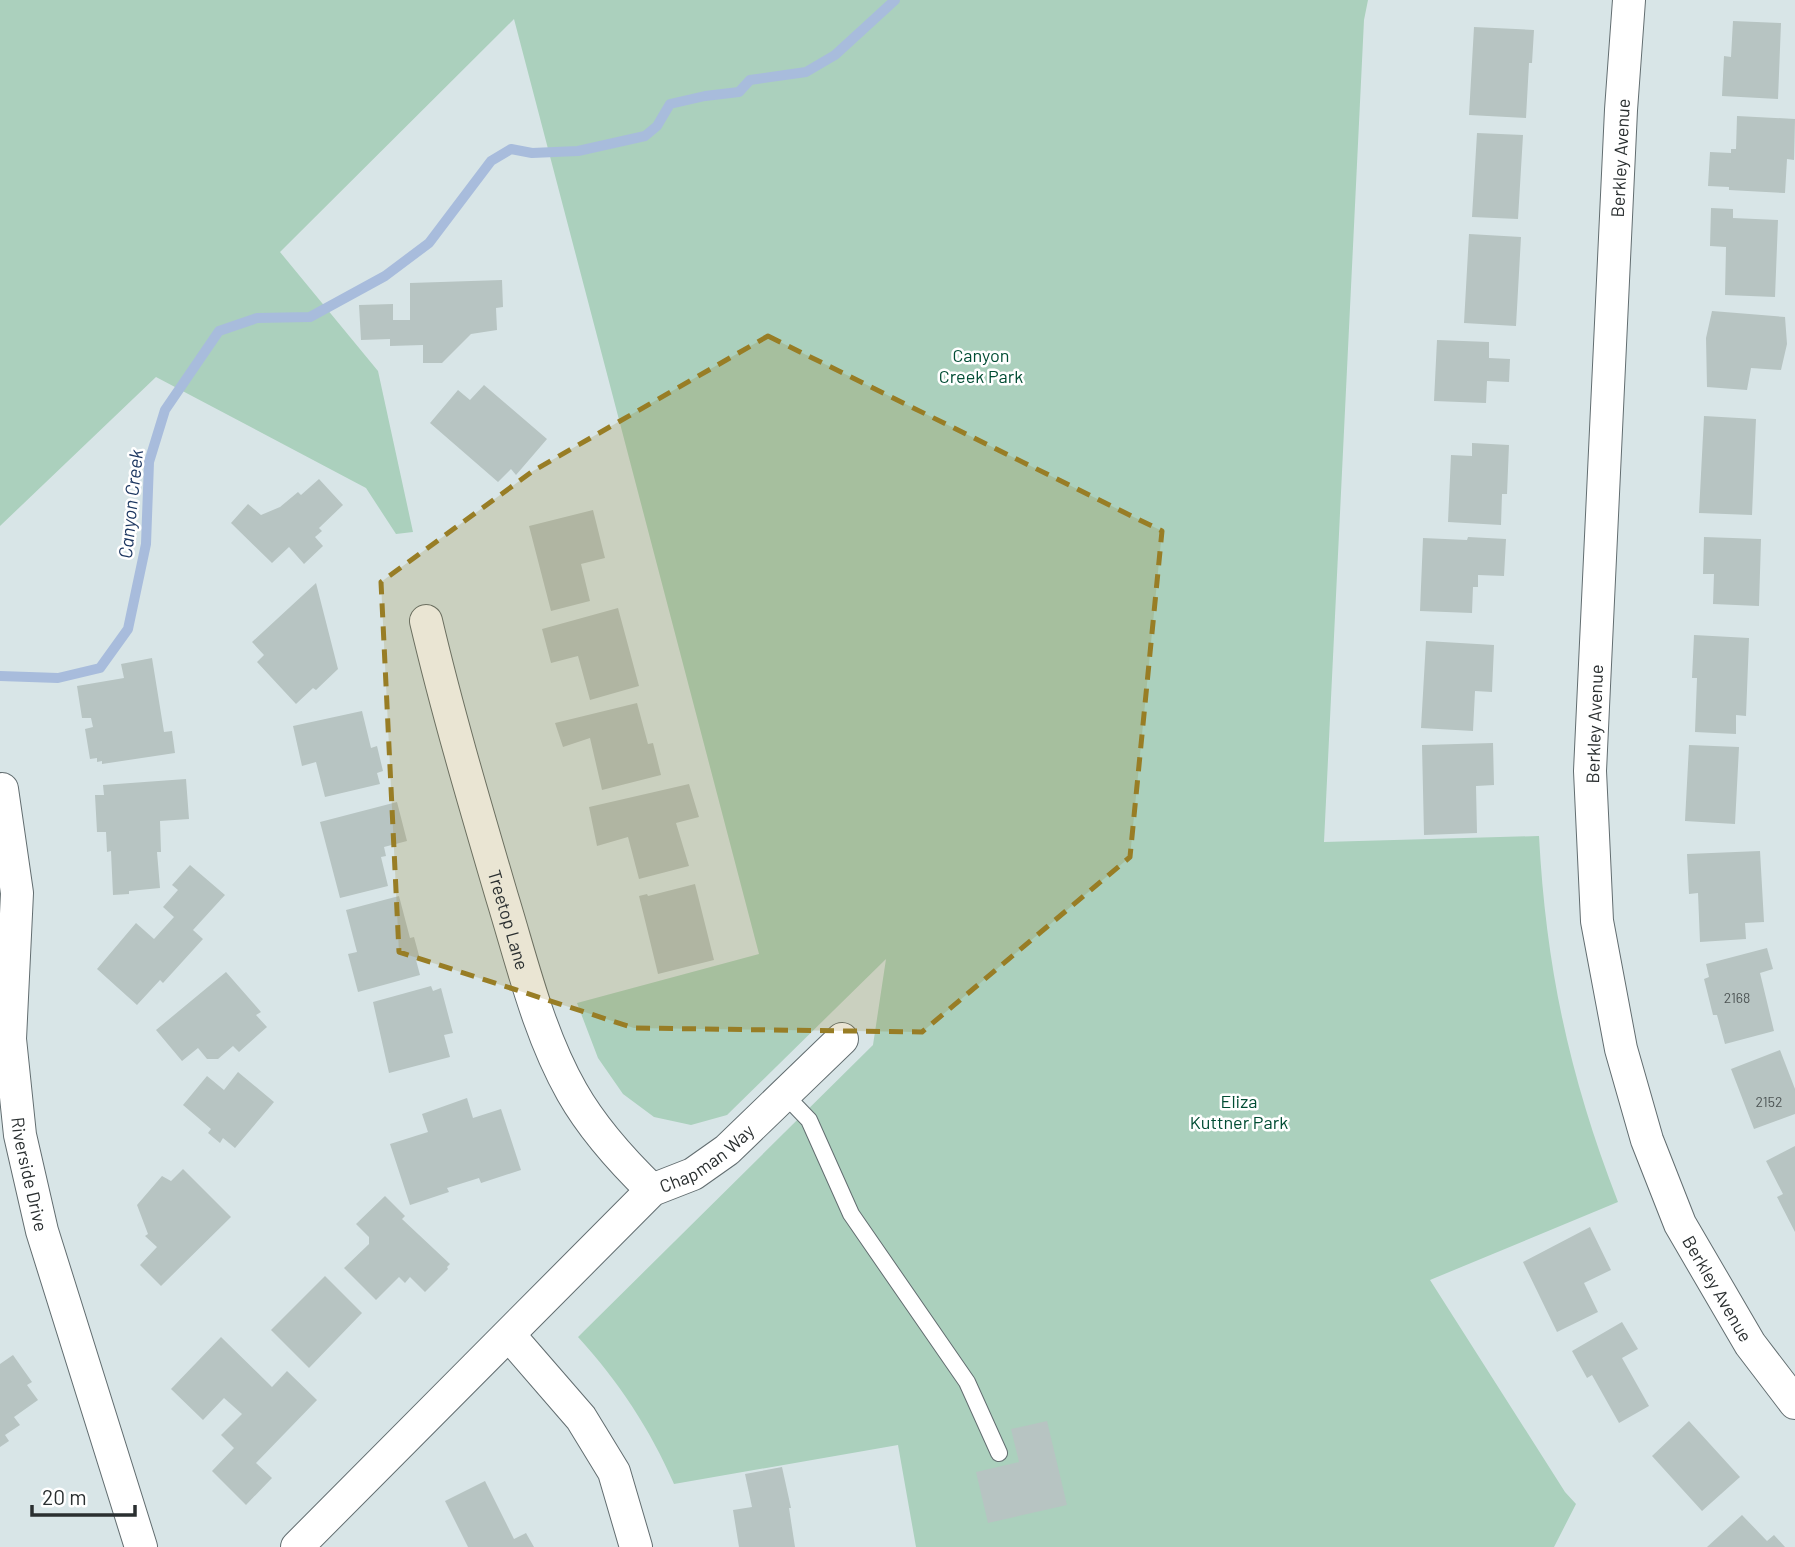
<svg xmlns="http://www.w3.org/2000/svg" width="1795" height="1547" viewBox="0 0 1795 1547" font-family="Barlow,sans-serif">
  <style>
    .green { fill: #abd0bd }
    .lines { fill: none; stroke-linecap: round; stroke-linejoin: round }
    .stream { stroke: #a8bcdc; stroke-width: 10 }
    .building { fill: #b7c4c2 }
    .lane-casing { stroke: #626d70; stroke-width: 18 }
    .street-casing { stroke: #626d70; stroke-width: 34 }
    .lane { stroke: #fff; stroke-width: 16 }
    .street { stroke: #fff; stroke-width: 32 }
    .marked { fill: #987d25; fill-opacity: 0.2; stroke: #987d25; stroke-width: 5; stroke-dasharray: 14 9; stroke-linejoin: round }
    .labels { text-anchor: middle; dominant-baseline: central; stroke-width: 5; stroke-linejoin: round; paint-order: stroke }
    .number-label { font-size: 14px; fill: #4d5454 }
    .street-label { font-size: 18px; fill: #2a2f30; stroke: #fff }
    .park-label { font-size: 18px; fill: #004c33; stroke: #fff }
    .water-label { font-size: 19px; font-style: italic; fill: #1d3761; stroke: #fff }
  </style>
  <rect width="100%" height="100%" fill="#d8e5e7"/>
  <path class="green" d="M 0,0 L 1368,0 L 1364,20 L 1324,842 L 1539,836 C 1546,969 1570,1078 1618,1202 L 1430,1280 L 1565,1492 L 1576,1504 L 1554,1547 L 916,1547 L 898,1445 L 674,1484 C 650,1429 619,1382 578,1337 L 873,1045 L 886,959 L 727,1115 L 691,1125 L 654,1117 L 623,1094 L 598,1058 L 577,1003 L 759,954 L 514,19 L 280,252 L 378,371 L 413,532 L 396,534 L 366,488 L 156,377 L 0,526 Z"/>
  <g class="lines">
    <path class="stream" d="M 0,676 L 58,678 L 100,668 L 128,629 L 146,544 L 149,462 L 165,410 L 219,331 L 257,318 L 310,317 L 385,276 L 429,243 L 491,161 L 511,149 L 532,153 L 578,151 L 645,136 L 657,126 L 670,104 L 705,96 L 739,92 L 750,80 L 806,72 L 835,55 L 895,0"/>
  </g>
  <path class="building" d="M 1733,21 L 1781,23 L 1778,99 L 1722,96 L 1724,56 L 1731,57 Z
    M 1474,27 L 1534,30 L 1532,63 L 1529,63 L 1526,118 L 1469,115 Z
    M 1737,116 L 1795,119 L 1794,160 L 1787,159 L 1785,193 L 1729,190 L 1729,187 L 1708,186 L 1710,152 L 1731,153 L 1731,149 L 1736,149 Z
    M 1477,133 L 1523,135 L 1518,219 L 1472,217 Z
    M 1711,208 L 1733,209 L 1733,218 L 1778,220 L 1775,297 L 1725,295 L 1726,247 L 1710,246 Z
    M 1469,234 L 1521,237 L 1516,326 L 1464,323 Z
    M 502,280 L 503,307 L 496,308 L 497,330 L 471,334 L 442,363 L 423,363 L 423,345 L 390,346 L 390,339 L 361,340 L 359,305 L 393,304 L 393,320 L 410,320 L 410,283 Z
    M 1712,311 L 1785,317 L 1787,344 L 1781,370 L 1751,368 L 1747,390 L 1707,387 L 1706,338 Z
    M 1437,340 L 1489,342 L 1489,358 L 1510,359 L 1509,382 L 1487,381 L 1486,403 L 1434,401 Z
    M 484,385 L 547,439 L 516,475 L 511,469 L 498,482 L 430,423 L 458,390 L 470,400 Z
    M 1704,416 L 1756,419 L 1752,515 L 1699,513 Z
    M 1472,443 L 1509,445 L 1507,494 L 1502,494 L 1501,525 L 1448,522 L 1451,455 L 1472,456 Z
    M 319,479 L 343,505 L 319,528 L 322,531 L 315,537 L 323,546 L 304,564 L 289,547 L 272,563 L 231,523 L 248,504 L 261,515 L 280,507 L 298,492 L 301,495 Z
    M 593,510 L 605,558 L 581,564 L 590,601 L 551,611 L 529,526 Z
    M 1468,537 L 1506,539 L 1504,576 L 1478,575 L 1478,587 L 1473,587 L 1472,613 L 1420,611 L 1423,538 L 1467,540 Z
    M 1704,537 L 1761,539 L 1759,606 L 1713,604 L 1714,574 L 1703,574 Z
    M 316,583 L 338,669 L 316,690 L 313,688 L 296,704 L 257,662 L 264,655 L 252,642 Z
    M 618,608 L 639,686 L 590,700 L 578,656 L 551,663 L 542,629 Z
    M 1694,635 L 1749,638 L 1746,716 L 1736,715 L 1736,734 L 1695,732 L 1697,678 L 1692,678 Z
    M 1426,641 L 1494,645 L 1492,692 L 1475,691 L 1473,731 L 1421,728 Z
    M 152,658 L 164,732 L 172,731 L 175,753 L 102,764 L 102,761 L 97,762 L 97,758 L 90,759 L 85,729 L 93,727 L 91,718 L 82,718 L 77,686 L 124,678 L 121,664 Z
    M 637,703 L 648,744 L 653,743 L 661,775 L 602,790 L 590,738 L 563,747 L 555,723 Z
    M 362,711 L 371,748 L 377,746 L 383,771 L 377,773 L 380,784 L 325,797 L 316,762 L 302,766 L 293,726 Z
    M 1493,743 L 1494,785 L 1476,786 L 1477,833 L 1424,835 L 1422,745 Z
    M 1689,745 L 1739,747 L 1735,824 L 1685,821 Z
    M 186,779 L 189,819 L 160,821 L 161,852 L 157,852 L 160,888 L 129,891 L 129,894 L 113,895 L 111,851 L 107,852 L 106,832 L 97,832 L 95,795 L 104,795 L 103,785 Z
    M 689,784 L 699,817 L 676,823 L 689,866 L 639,879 L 628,837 L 597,846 L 589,807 Z
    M 397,802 L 407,841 L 384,847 L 386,856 L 381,857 L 388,886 L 340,898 L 320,822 Z
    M 1760,851 L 1764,922 L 1745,923 L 1746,939 L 1700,942 L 1698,893 L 1689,894 L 1687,854 Z
    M 190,865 L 225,895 L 193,930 L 203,939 L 163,983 L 160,980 L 137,1005 L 97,969 L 136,923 L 154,939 L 174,917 L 163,907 L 178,890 L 172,885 Z
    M 695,884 L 714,960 L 658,974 L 639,896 L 647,894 L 648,896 Z
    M 399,896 L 410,938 L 414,937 L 420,959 L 416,960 L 420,975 L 358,992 L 348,954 L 357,952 L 346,910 Z
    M 1767,948 L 1773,969 L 1760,973 L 1774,1031 L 1725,1044 L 1717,1015 L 1713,1015 L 1704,979 L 1709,977 L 1706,964 Z
    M 226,972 L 261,1012 L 256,1015 L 267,1027 L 239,1052 L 233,1046 L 218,1059 L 207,1059 L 198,1048 L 182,1061 L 156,1030 Z
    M 431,986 L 433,991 L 441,988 L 453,1033 L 444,1035 L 450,1057 L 389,1073 L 373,1002 Z
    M 1780,1050 L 1795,1089 L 1795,1114 L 1754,1129 L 1731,1069 Z
    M 238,1072 L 274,1102 L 235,1148 L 223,1138 L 220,1143 L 208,1133 L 211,1129 L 183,1105 L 207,1076 L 224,1090 Z
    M 467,1098 L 473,1118 L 501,1109 L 521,1170 L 481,1183 L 479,1178 L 447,1188 L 449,1192 L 410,1205 L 390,1144 L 428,1132 L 422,1114 Z
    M 1795,1146 L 1795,1232 L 1777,1197 L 1783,1194 L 1766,1161 Z
    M 183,1169 L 231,1217 L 161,1286 L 140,1265 L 157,1247 L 145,1236 L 148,1234 L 137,1205 L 162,1176 L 171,1181 Z
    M 385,1196 L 405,1216 L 402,1219 L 450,1264 L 447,1267 L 448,1269 L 425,1292 L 410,1277 L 405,1283 L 399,1277 L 376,1300 L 344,1268 L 369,1244 L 369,1237 L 356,1224 Z
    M 1590,1227 L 1611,1270 L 1584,1283 L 1598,1312 L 1557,1332 L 1523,1262 Z
    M 325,1276 L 362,1313 L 309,1368 L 271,1330 Z
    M 1622,1322 L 1638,1349 L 1622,1358 L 1649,1406 L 1619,1423 L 1592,1375 L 1587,1378 L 1572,1351 Z
    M 221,1337 L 272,1387 L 287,1371 L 317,1400 L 256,1463 L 272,1478 L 246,1505 L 212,1471 L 234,1448 L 221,1435 L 242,1414 L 224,1398 L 203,1420 L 171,1389 Z
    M 13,1355 L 32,1382 L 27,1385 L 38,1400 L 14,1417 L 20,1425 L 5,1435 L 9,1441 L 0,1447 L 0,1364 Z
    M 1047,1421 L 1067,1505 L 988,1523 L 976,1472 L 1019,1462 L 1011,1429 Z
    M 1689,1421 L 1740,1477 L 1702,1511 L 1652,1456 Z
    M 782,1467 L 791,1508 L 789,1508 L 795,1547 L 739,1547 L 733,1510 L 752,1507 L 745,1474 Z
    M 485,1481 L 514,1539 L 526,1533 L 534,1547 L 468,1547 L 445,1501 Z
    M 1742,1515 L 1767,1541 L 1774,1535 L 1785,1547 L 1707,1547 Z"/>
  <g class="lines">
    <g class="lane-casing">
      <path id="lane" d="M 785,1095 L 809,1120 L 851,1214 L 967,1382 L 999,1453"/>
    </g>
    <g class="street-casing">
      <g id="street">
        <path id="s1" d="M 1629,0 L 1621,110 L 1590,771 L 1597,921 L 1621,1049 L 1647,1140 L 1680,1224 L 1750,1344 L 1795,1403"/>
        <path id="s2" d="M 426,621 C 448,714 475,805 502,897 C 522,962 538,1032 572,1092 C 593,1129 622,1161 652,1190"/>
        <path id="s3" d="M 2,789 L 17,893 L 10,1039 L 20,1135 L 42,1231 L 141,1547"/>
        <path d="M 509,1335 L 581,1418 L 614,1472 L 636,1547"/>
        <path id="s4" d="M 297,1547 L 652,1190 L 693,1174 L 727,1150 L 842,1039"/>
      </g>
    </g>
    <use href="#lane" class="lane"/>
    <use href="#street" class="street"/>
  </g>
  <path class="marked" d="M 768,336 L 1162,531 L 1130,857 L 922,1032 L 634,1028 L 399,952 L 381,582 L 533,471 Z"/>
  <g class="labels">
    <g class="number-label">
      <text x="1737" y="997">2168</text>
      <text x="1769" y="1101">2152</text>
    </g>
    <g class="street-label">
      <text transform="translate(1620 158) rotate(-87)">Berkley Avenue</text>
      <text transform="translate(1594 724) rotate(-88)">Berkley Avenue</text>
      <text stroke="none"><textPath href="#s2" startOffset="310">Treetop Lane</textPath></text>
      <text stroke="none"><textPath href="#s4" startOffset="567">Chapman Way</textPath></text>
      <text stroke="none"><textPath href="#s3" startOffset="388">Riverside Drive</textPath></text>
      <text stroke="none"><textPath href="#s1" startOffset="1312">Berkley Avenue</textPath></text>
    </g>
    <g class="park-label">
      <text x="981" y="355">Canyon<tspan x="981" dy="21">Creek Park</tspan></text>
      <text x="1239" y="1101">Eliza<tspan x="1239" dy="21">Kuttner Park</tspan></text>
    </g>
    <g class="water-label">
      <text transform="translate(130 504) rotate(-84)">Canyon Creek</text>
    </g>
  </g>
  <path d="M32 1505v10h103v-10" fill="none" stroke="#2a2f30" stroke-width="3.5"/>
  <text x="42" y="1505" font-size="21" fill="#2a2f30" stroke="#ffffff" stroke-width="5" paint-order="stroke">20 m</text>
</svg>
